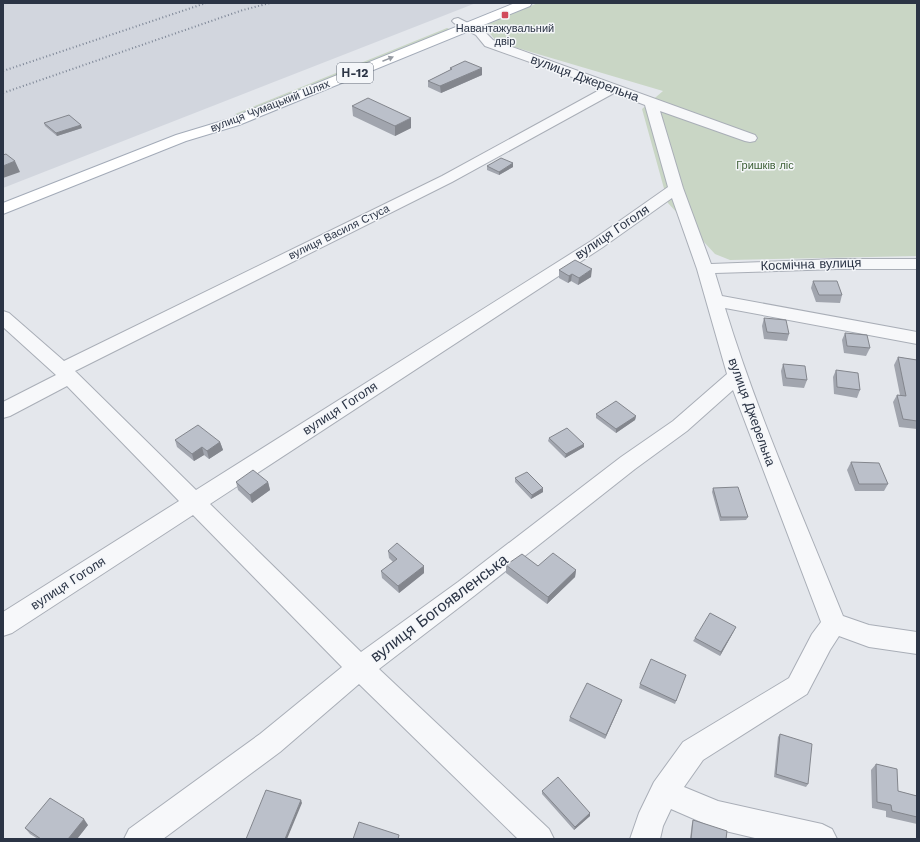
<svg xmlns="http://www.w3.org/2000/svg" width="920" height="842" viewBox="0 0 920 842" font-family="'Work Sans',sans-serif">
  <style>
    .built { fill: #d2d6de }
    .green { fill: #c9d6c5 }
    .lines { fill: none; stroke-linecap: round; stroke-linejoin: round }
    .minor-casing { stroke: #a9aeb7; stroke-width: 2 }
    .major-casing { stroke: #a3abb8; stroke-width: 2 }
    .minor { fill: #f7f8fa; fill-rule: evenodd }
    .major { fill: #fff; fill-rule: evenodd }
    .rail { stroke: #7d8696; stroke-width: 2; stroke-dasharray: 1 2.5; stroke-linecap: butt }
    .wall { fill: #a1a5ae }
    .shaded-wall { fill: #83868d }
    .building { fill: #bbc0ca; stroke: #83868d }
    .oneway { fill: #959aa2 }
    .poi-dot { fill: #d1495b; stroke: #f4f6f9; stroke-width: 1.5 }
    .labels { text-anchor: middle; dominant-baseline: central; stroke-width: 3; stroke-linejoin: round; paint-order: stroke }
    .far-poi-label { font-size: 11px; fill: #2b3445; stroke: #f4f6f9 }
    .far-street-label { font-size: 11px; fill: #2b3445; stroke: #f4f6f9 }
    .far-park-label { font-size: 11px; fill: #3f6138; stroke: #f4f6f9 }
    .shield { fill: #f4f6f9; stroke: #676e7b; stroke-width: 1 }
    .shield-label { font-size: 12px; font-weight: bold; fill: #2b3445 }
    .street-label { font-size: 13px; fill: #2b3445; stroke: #f4f6f9 }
    .near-street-label { font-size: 16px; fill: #2b3445; stroke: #f4f6f9 }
  </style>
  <rect width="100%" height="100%" fill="#e4e7ec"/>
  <path class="built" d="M 3,3 L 476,3 L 3,188 Z"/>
  <path class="green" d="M 538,3 L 917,3 L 917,256 L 730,260 L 715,254 L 668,203 L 642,109 L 663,91 L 497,42 L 483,25 Z
    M 447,28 L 452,30 L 240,116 L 235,114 Z"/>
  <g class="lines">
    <g class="minor-casing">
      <path id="minor" d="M 458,18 L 484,31 L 493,40 L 755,135 L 757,138 L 755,141 L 750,142 L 745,141 L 660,111 L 683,188 L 711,264 L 837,259 L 917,259 L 917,269 L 837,269 L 715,273 L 722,296 L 917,332 L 917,344 L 725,308 C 757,413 802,514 843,616 L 869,625 L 917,632 L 917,654 L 869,647 L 839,636 L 830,650 L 807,694 L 703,760 L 684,787 L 718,801 L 822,824 L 832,829 L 837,839 L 759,839 L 717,829 L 671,809 L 663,826 L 660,839 L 630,839 L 639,813 L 654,782 L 683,742 L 789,678 L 812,634 L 821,622 L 733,390 L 687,431 L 635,469 L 474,596 L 379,669 L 549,829 L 554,839 L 518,839 L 359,684 L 280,752 L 163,839 L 124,839 L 129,829 L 260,734 L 342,667 L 193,515 L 12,633 L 3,636 L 3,612 L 179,501 L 67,386 L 10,416 L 3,418 L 3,402 L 56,375 L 3,327 L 3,311 L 9,313 L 64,361 L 442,176 L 603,88 L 485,46 L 476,35 L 454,23 L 452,21 L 454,19 ZM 614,93 L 645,105 L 668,187 L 591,241 L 196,490 L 75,371 L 452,182 ZM 672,198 L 697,269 L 727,374 L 673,421 L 621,457 L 458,582 L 361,652 L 210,504 L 603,247 Z"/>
    </g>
    <g class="major-casing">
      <path id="major" d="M 515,3 L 532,3 L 530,6 L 239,125 L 186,141 L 3,214 L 3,203 L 176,135 L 229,119 Z"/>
    </g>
    <use href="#minor" class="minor"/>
    <use href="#major" class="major"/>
    <path class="rail" d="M 3,71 L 206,3
      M 3,93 L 243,10 L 270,3"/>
  </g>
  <path class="wall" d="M 450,68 L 482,75 L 441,93 L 428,87 L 428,81 L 450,70 Z
    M 352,106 L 411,128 L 395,136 L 353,116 Z
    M 44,123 L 82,128 L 57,136 L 45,126 Z
    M 513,163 L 513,167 L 499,175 L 487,170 L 487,166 Z
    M 559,270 L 591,277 L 578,285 L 571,281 L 568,283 L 559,278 Z
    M 813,281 L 842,295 L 840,303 L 816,302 L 811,288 Z
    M 764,318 L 789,334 L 787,341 L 764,339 L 762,326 Z
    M 845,333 L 870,348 L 866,356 L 844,353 L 842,340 Z
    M 898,357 L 917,360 L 917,429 L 899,427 L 893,402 L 897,395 L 900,395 L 894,365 Z
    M 783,364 L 807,380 L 804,388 L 783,386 L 781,371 Z
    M 836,370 L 860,390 L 857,398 L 834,394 L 833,377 Z
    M 596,414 L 636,416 L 635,420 L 616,433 L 596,418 Z
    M 549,438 L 584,447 L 565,458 L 548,441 Z
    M 175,440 L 220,442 L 223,450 L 209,459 L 204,455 L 194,461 L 177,447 Z
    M 851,462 L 888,484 L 884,491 L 855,491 L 847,470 Z
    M 515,478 L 543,488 L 543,492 L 531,499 L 515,482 Z
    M 236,482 L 268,482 L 270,490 L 252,503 L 238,490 Z
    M 713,488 L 748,517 L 746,520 L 720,521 L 712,492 Z
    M 388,551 L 424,566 L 424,573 L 399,593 L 382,578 L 381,571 L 393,562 L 389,558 Z
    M 506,565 L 538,566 L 576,570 L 575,577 L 547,604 L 506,573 Z
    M 734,631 L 720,656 L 693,641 L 695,638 Z
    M 686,675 L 675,704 L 639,688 L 640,684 Z
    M 622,700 L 621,703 L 605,739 L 569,721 L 570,717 Z
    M 780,734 L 808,784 L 806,787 L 774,777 L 778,737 Z
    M 876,764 L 898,791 L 917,796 L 917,824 L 886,817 L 886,811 L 872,808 L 871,770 Z
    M 542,791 L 590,813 L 590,816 L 574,830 L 542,794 Z
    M 693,820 L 726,839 L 690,839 L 692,823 Z
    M 88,825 L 77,839 L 38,839 L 30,834 L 25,828 Z"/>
  <path class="shaded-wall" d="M 482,68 L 482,75 L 441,93 L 440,86 Z
    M 411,118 L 411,128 L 395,136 L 395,126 Z
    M 81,125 L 82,128 L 57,136 L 56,133 Z
    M 15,161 L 20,172 L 3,178 L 3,166 Z
    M 513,163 L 513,167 L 499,175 L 499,172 Z
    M 592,269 L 591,277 L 578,285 L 579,278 Z
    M 572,274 L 571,281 L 568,283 L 569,276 Z
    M 636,416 L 635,420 L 616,433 L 616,429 Z
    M 220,442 L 223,450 L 209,459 L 207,451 Z
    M 584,444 L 584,447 L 565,458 L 566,454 Z
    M 202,447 L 204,455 L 194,461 L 192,454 Z
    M 268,482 L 270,490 L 252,503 L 250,495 Z
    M 543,488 L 543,492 L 531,499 L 532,495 Z
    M 424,566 L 424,573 L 399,593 L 398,586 Z
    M 576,570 L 575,577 L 547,604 L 548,597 Z
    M 736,627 L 734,631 L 720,656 L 721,652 Z
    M 622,700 L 621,703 L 605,739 L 606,735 Z
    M 301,800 L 302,803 L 287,839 L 285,839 Z
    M 590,813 L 590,816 L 574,830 L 575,827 Z
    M 84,819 L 88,825 L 77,839 L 68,839 Z"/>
  <path class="building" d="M 465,61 L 482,68 L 440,86 L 428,81 L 452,69 L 450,68 Z
    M 368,98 L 411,118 L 395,126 L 352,106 Z
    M 69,115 L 81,125 L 56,133 L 44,123 Z
    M 6,154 L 15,161 L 3,166 L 3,155 Z
    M 501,158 L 513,163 L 499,172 L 487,166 Z
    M 575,260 L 592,269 L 579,278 L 572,274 L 569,276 L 559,270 Z
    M 813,281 L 837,281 L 842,295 L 819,295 Z
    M 764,318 L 786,320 L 789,334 L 767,332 Z
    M 845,333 L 867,335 L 870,348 L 847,346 Z
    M 898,357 L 917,360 L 917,421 L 903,419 L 897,395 L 906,396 Z
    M 783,364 L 805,366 L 807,380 L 786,378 Z
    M 836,370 L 858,373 L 860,390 L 837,387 Z
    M 616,401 L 636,416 L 616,429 L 596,414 Z
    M 198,425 L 220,442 L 207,451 L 202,447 L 192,454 L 175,440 Z
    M 567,428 L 584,444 L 566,454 L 549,438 Z
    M 851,462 L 879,463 L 888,484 L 859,484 Z
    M 253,470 L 268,482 L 250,495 L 236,482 Z
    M 527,472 L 543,488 L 532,495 L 515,478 Z
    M 738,487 L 748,517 L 721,517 L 713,488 Z
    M 397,543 L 424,566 L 398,586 L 381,571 L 397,559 L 388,551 Z
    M 553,553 L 576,570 L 548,597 L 506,565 L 522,554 L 538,566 Z
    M 710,613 L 736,627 L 721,652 L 695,638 Z
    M 651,659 L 686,675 L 676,701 L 640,684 Z
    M 587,683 L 622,700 L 606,735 L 570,717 Z
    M 780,734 L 812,744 L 808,784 L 776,774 Z
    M 876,764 L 897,769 L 898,791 L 917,796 L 917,817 L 892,811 L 891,805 L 877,802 Z
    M 558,777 L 590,813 L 575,827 L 542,791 Z
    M 266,790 L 301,800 L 285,839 L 246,839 Z
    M 50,798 L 84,819 L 68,839 L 41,839 L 25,828 Z
    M 693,820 L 727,831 L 726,839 L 691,839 Z
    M 359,822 L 399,835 L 398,839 L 353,839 Z"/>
  <defs><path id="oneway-solid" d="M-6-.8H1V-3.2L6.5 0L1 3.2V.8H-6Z"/></defs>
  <use class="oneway" href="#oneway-solid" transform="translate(388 59) rotate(-22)"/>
  <rect class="poi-dot" x="501" y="11" width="8" height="8" rx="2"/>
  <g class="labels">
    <g class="far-poi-label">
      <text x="505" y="28">Навантажувальний<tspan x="505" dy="13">двір</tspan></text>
    </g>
    <g class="far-street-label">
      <text transform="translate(270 106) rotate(-21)">вулиця Чумацький Шлях</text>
      <text transform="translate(339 232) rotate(-26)">вулиця Василя Стуса</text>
    </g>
    <g class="far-park-label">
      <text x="765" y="165">Гришків ліс</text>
    </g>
    <rect class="shield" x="337" y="63" width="36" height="20" rx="3"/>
    <g class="shield-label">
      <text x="355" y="73">Н-12</text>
    </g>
    <g class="street-label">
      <text transform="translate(585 78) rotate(20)">вулиця Джерельна</text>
      <text transform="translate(612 232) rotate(-34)">вулиця Гоголя</text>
      <text transform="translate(811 264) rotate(-2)">Космічна вулиця</text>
      <text transform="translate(340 408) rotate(-33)">вулиця Гоголя</text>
      <text transform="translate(752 412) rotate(70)">вулиця Джерельна</text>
      <text transform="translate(68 583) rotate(-33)">вулиця Гоголя</text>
    </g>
    <g class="near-street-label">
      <text transform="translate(439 608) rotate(-37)">вулиця Богоявленська</text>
    </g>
  </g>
  <rect width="920" height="842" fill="none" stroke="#2b3445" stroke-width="8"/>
</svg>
